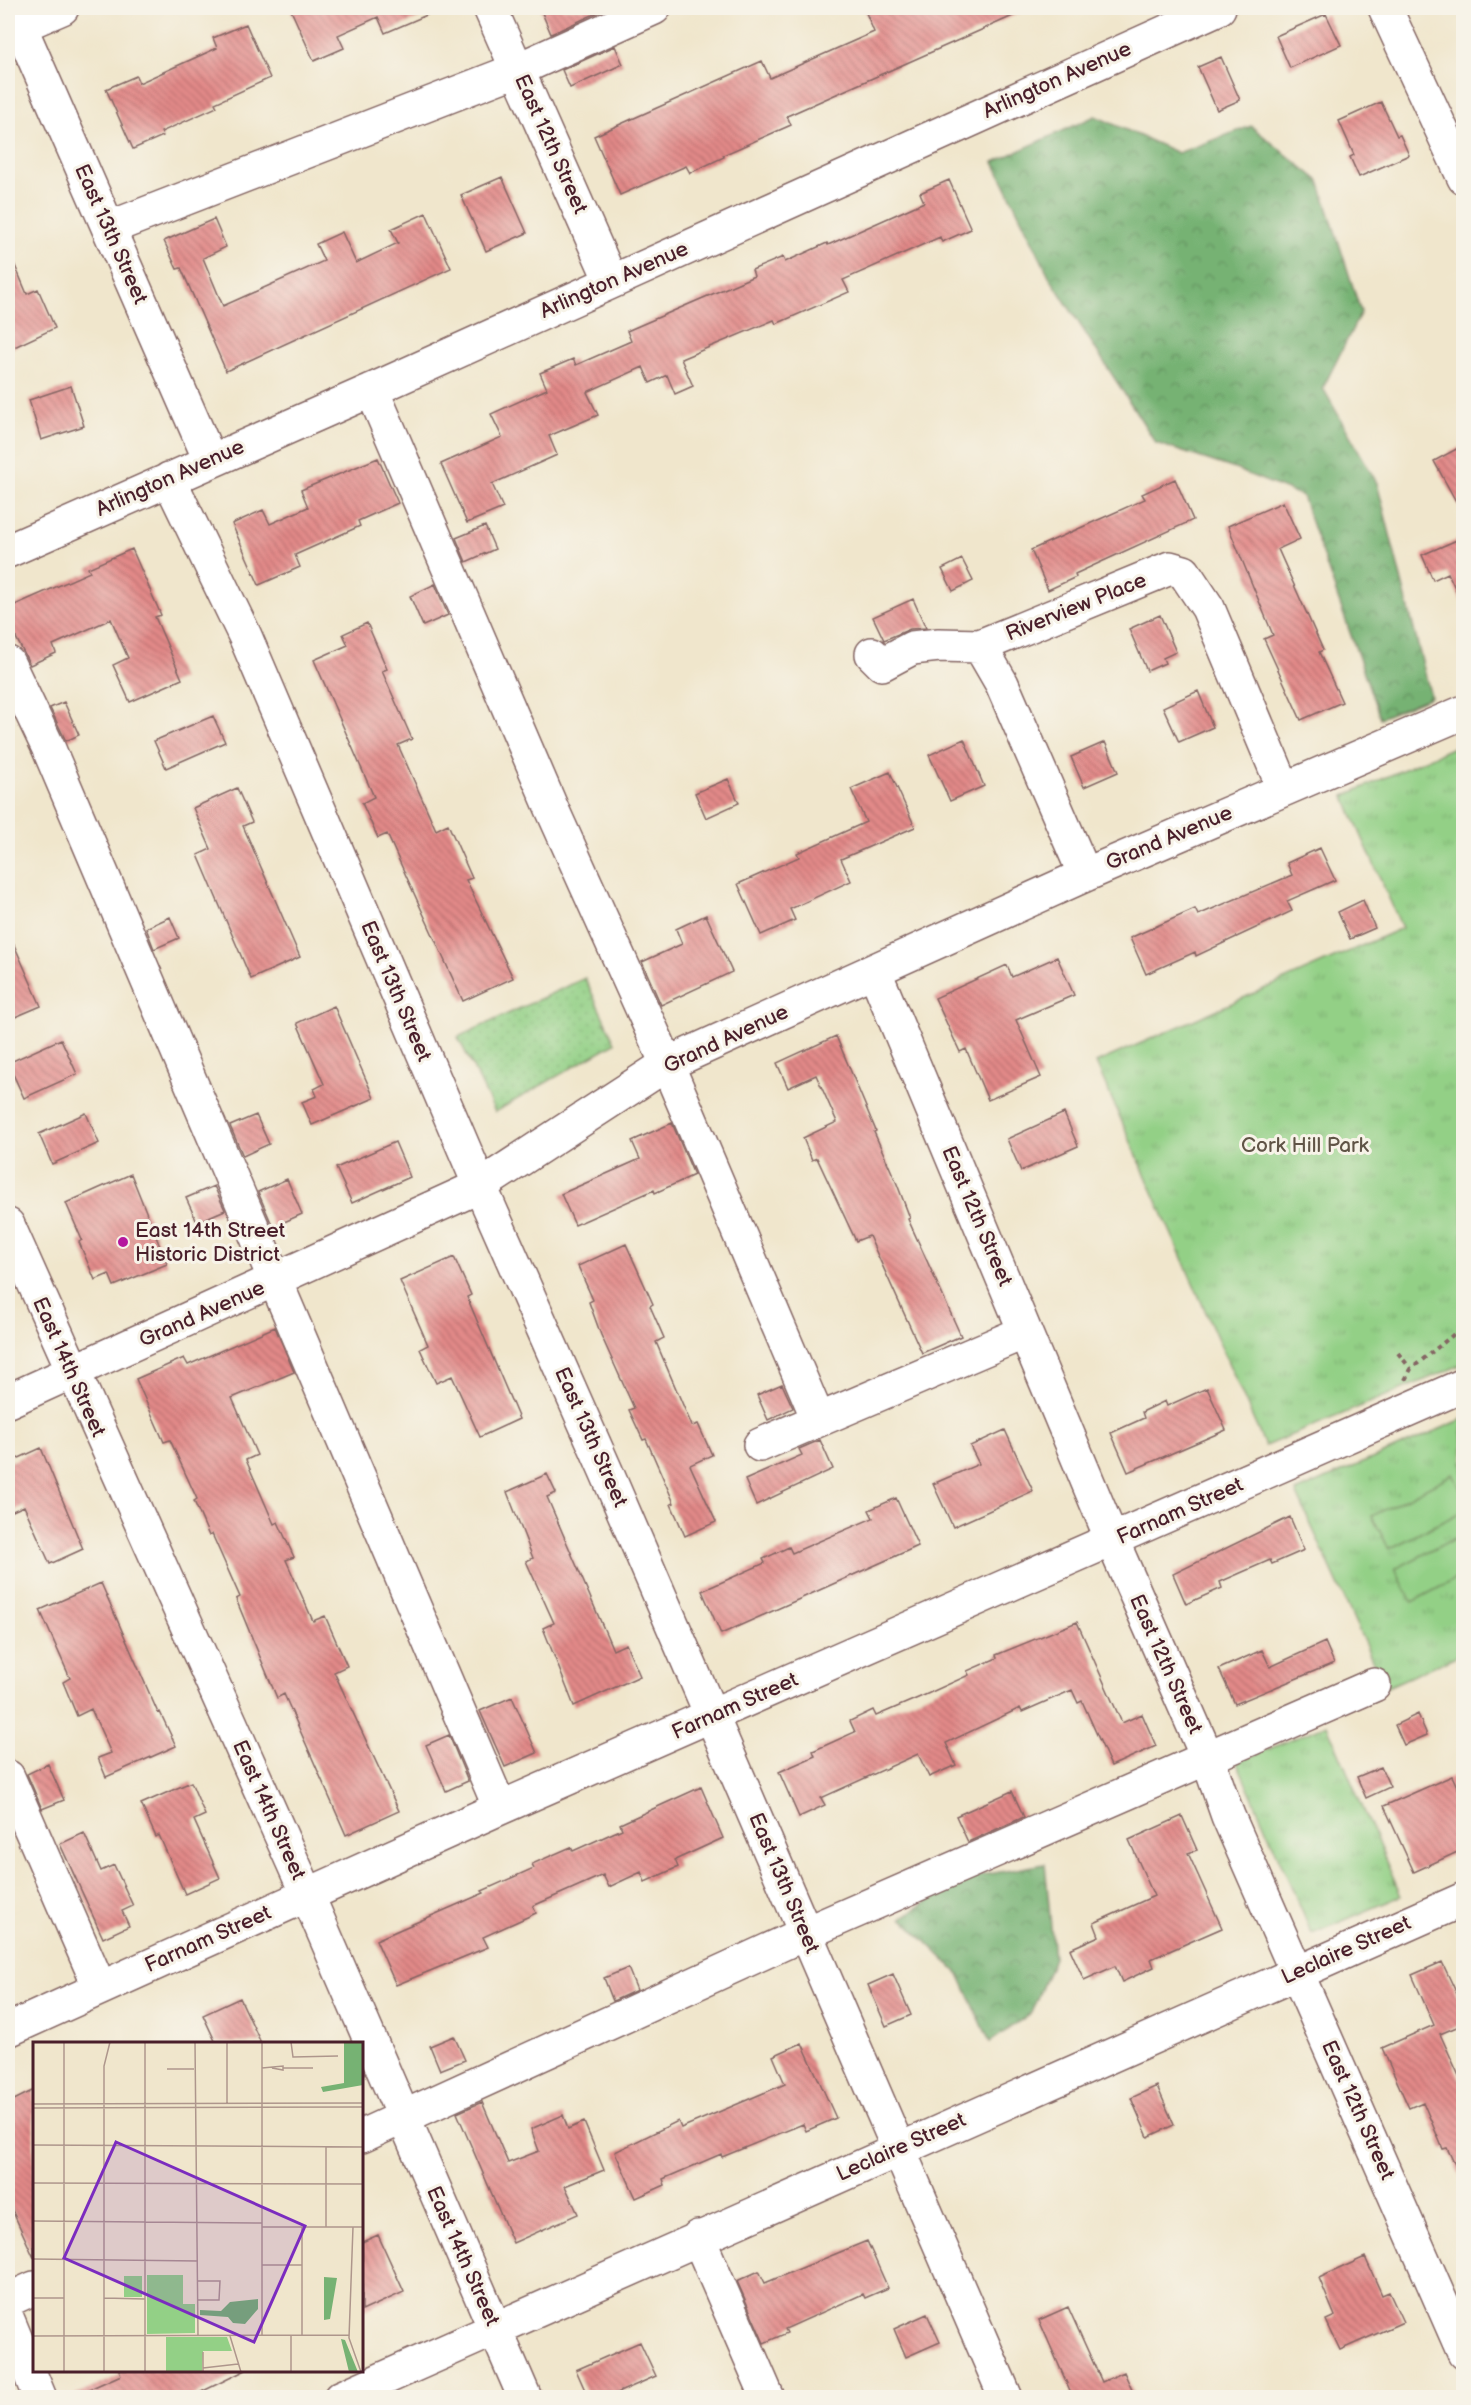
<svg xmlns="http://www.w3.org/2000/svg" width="1471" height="2405" viewBox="0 0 1471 2405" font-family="'Balsamiq Sans',sans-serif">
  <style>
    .grass { fill: url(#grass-dots); stroke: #6e7858; stroke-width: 1.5 }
    .forest { fill: url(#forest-crowns); stroke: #60684f; stroke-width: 1.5 }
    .park { fill: url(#park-tufts); stroke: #6e7858; stroke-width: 1.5 }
    .pitch { fill: #93d086; stroke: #6e7858; stroke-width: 1.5 }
    .building { fill: url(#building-back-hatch) }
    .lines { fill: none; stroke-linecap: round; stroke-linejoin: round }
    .minor-casing { stroke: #846563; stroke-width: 36 }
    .path { stroke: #846563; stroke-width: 4; stroke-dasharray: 4.5 4.5; stroke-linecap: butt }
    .minor { stroke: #fff; stroke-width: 33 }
    .poi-dot { fill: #b5179e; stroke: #f7f3e8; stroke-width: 2 }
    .labels { text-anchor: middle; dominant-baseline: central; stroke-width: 6; stroke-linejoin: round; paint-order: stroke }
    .street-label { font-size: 21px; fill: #4a1f2b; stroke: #f7f3e8 }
    .park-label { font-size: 21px; fill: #605446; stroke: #f7f3e8 }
    .poi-label { font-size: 21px; fill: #4a1f2b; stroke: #f7f3e8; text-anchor: start }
    .inset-road { fill: none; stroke: #ae968c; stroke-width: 1.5 }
    .view { fill: #7b2cbf; fill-opacity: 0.15; stroke: #7b2cbf; stroke-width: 3 }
    .inset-edge { fill: none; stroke: #4a1f2b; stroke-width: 3 }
  </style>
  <defs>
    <pattern id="grass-dots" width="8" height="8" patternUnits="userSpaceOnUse" patternTransform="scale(1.5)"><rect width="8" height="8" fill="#93d086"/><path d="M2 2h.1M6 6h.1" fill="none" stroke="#80b274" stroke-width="1.8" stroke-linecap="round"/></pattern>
    <pattern id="forest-crowns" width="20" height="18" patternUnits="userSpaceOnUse" patternTransform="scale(1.5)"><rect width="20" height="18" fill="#76b273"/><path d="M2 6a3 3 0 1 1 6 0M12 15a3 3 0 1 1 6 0" fill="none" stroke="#63905f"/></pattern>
    <pattern id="park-tufts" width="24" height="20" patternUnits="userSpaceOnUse" patternTransform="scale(1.5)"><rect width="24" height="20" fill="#93d086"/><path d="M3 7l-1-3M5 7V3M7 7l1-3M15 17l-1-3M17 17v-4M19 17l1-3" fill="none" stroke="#80b274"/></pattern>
    <pattern id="building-back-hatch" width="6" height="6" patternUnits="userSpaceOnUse" patternTransform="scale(1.5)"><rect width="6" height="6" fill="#e28988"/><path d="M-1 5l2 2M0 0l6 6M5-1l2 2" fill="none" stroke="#b96f6f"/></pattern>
  </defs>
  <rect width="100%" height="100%" fill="#f7f3e8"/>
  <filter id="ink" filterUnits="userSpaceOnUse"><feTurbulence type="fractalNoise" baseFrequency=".0167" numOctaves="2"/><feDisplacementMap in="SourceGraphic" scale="12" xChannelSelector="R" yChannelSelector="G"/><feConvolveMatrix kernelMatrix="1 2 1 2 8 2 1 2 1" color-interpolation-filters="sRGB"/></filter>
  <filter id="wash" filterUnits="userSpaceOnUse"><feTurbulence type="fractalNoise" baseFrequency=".008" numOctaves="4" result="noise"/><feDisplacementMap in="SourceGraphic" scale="24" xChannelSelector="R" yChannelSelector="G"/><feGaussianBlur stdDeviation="1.35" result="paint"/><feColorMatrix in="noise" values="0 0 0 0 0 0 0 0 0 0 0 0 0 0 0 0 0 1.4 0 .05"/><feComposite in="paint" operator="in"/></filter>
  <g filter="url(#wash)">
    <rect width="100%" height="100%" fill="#f0e6cc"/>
    <path class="grass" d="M 585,978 L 615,1043 L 495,1112 L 458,1037 Z"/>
    <path class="forest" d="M 1095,116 L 1178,153 L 1251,126 L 1319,181 L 1361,312 L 1323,388 L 1377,483 L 1431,697 L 1380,718 L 1302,496 L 1235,469 L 1156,443 L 1050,278 L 994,162 Z
      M 1045,1864 L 1054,1958 L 1031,2013 L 990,2042 L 959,1974 L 902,1918 L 961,1879 Z"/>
    <path class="park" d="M 1463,743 L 1463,1364 L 1265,1446 L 1096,1063 L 1402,928 L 1344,796 Z
      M 1463,1419 L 1463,1653 L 1385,1688 L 1296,1492 Z
      M 1327,1725 L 1401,1896 L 1312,1934 L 1237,1762 Z"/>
    <path class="pitch" d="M 1453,1474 L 1463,1494 L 1463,1511 L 1389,1549 L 1372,1516 Z
      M 1463,1534 L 1463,1575 L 1412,1602 L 1395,1569 Z"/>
    <g id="blocks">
      <path class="building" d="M 290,8 L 443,8 L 385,33 L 378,17 L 338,35 L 344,48 L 314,61 Z
        M 540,8 L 597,8 L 599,12 L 551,34 Z
        M 864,8 L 1031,8 L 787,116 L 791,125 L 723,155 L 724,157 L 690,173 L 686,166 L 620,195 L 594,136 L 762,61 L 770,78 L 874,32 Z
        M 1326,14 L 1341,45 L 1290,68 L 1276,36 Z
        M 246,24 L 270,78 L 215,103 L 217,107 L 161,132 L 163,136 L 133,149 L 106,89 L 136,76 L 139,83 L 217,48 L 213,38 Z
        M 615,46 L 623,64 L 570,88 L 562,70 Z
        M 1221,57 L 1240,100 L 1217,110 L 1198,67 Z
        M 1381,102 L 1397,136 L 1400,135 L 1409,155 L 1359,177 L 1350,157 L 1354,155 L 1339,121 Z
        M 502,177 L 527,233 L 486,251 L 461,195 Z
        M 949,180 L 971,229 L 942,242 L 940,237 L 843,280 L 849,292 L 776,324 L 774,320 L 681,359 L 693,386 L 675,394 L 667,375 L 650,383 L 643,367 L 587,392 L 598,415 L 549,436 L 557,455 L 492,484 L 503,508 L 467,523 L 441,464 L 502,437 L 491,414 L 547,389 L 540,373 L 573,359 L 576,365 L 631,341 L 627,331 L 754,276 L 752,270 L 783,257 L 785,262 L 827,243 L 828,245 L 924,202 L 920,193 Z
        M 426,213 L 451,268 L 226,371 L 181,268 L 177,269 L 164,241 L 214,219 L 226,247 L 203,258 L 223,306 L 324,261 L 316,244 L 342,232 L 356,263 L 398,243 L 391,229 Z
        M 8,249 L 27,294 L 38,289 L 55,328 L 8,350 Z
        M 71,386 L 84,426 L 41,440 L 29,400 Z
        M 1464,445 L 1464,516 L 1434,461 Z
        M 378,458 L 398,503 L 358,521 L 360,526 L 295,555 L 300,567 L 259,585 L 232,524 L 263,510 L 270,524 L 308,507 L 301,490 Z
        M 1175,479 L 1193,520 L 1075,574 L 1076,577 L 1048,590 L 1031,550 L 1145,499 L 1142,494 Z
        M 1283,502 L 1300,539 L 1278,549 L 1323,650 L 1319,652 L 1342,702 L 1301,720 L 1264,639 L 1273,635 L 1228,526 Z
        M 485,526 L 495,549 L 466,562 L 456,538 Z
        M 1464,537 L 1464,607 L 1448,573 L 1433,580 L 1422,555 Z
        M 132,549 L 161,615 L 155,617 L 182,679 L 130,702 L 113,665 L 128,658 L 111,619 L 53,645 L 56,653 L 30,665 L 8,622 L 8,608 L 90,572 L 88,568 Z
        M 962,559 L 973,581 L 953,591 L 942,569 Z
        M 435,584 L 448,615 L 423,626 L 410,596 Z
        M 913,599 L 926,628 L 910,629 L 884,640 L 873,617 Z
        M 1160,615 L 1176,652 L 1163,658 L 1165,663 L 1147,671 L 1129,629 Z
        M 367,623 L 387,669 L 382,671 L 412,739 L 398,745 L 436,830 L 448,824 L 472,878 L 466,880 L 513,978 L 463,1001 L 387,834 L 378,838 L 362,803 L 374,797 L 314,660 L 348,645 L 343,634 Z
        M 1198,691 L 1213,727 L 1179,742 L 1163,707 Z
        M 64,702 L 79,735 L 66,741 L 50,708 Z
        M 213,716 L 225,742 L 166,768 L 154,741 Z
        M 964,739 L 984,786 L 950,801 L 929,755 Z
        M 1105,742 L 1118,772 L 1084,787 L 1071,757 Z
        M 890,772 L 915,827 L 841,859 L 851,881 L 790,909 L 795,920 L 761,935 L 738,884 L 799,857 L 797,853 L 866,822 L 851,789 Z
        M 728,779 L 739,803 L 706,818 L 695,793 Z
        M 237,788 L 252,822 L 243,826 L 300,957 L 251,979 L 198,855 L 211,849 L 193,808 Z
        M 1320,848 L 1335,880 L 1287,901 L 1292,911 L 1196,956 L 1195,952 L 1146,974 L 1130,938 L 1195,909 L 1198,915 L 1292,875 L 1287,863 Z
        M 1363,900 L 1375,928 L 1350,939 L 1338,912 Z
        M 706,915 L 732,972 L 661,1005 L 642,962 L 682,944 L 676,929 Z
        M 170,917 L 179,938 L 154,949 L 146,928 Z
        M 8,931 L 41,1006 L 8,1020 Z
        M 1057,957 L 1074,995 L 1016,1020 L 1041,1077 L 988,1100 L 966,1049 L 960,1052 L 935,998 L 1007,965 L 1012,977 Z
        M 334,1006 L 374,1098 L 312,1125 L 302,1102 L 317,1096 L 314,1089 L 324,1084 L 297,1023 Z
        M 836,1036 L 876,1131 L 874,1132 L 897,1184 L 910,1218 L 908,1219 L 961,1336 L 922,1353 L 869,1236 L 856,1241 L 817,1158 L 812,1160 L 803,1138 L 837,1122 L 816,1075 L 788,1088 L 777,1063 Z
        M 61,1039 L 77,1074 L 24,1098 L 8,1063 Z
        M 86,1113 L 99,1143 L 52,1164 L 39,1134 Z
        M 1064,1113 L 1078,1146 L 1021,1171 L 1007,1139 Z
        M 256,1115 L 269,1144 L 243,1156 L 230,1126 Z
        M 672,1123 L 694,1175 L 655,1193 L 654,1190 L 575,1225 L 561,1194 L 640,1159 L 632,1141 Z
        M 395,1142 L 410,1177 L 352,1203 L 336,1168 Z
        M 131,1174 L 167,1264 L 114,1286 L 109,1274 L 95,1280 L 79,1242 L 82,1240 L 66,1203 Z
        M 287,1179 L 302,1214 L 273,1227 L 258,1192 Z
        M 214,1186 L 225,1210 L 197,1222 L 186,1198 Z
        M 626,1244 L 653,1304 L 650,1306 L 664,1338 L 656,1342 L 692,1426 L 698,1424 L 712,1455 L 690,1465 L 716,1522 L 685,1536 L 671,1504 L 674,1503 L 646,1439 L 643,1440 L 629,1410 L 634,1408 L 601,1335 L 589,1302 L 593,1300 L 578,1266 Z
        M 454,1257 L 471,1295 L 467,1297 L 519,1419 L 480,1437 L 452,1376 L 436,1383 L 420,1349 L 428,1345 L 400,1281 Z
        M 275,1327 L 294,1372 L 232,1398 L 257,1455 L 246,1460 L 274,1524 L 278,1522 L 294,1557 L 286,1560 L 313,1621 L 325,1616 L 347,1666 L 334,1672 L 399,1811 L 346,1835 L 284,1694 L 277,1698 L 236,1599 L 240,1597 L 212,1534 L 209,1536 L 194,1501 L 197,1499 L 170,1440 L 164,1442 L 136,1379 L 184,1358 L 188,1365 Z
        M 782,1384 L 793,1408 L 768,1420 L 757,1395 Z
        M 1207,1388 L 1226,1430 L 1128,1472 L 1111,1433 L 1144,1418 L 1142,1412 L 1165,1401 L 1167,1406 Z
        M 1005,1430 L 1033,1491 L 953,1527 L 933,1484 L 979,1464 L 970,1446 Z
        M 820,1440 L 833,1469 L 756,1505 L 745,1480 L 802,1455 L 799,1449 Z
        M 41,1448 L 83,1549 L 50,1564 L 24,1506 L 8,1513 L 8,1463 Z
        M 547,1474 L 556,1493 L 547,1497 L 613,1650 L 626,1644 L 640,1676 L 574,1706 L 543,1628 L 554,1623 L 526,1561 L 533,1558 L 507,1492 Z
        M 896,1498 L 918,1546 L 721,1634 L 702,1591 L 765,1563 L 763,1559 L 789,1547 L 792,1553 L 873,1518 L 869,1510 Z
        M 1290,1517 L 1304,1550 L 1272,1564 L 1270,1560 L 1220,1582 L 1222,1588 L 1186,1604 L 1173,1574 Z
        M 101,1583 L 158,1713 L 160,1712 L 176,1746 L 106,1777 L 98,1758 L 111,1753 L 91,1709 L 77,1716 L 63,1682 L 70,1678 L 40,1610 Z
        M 1077,1622 L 1122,1723 L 1142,1714 L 1156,1746 L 1111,1766 L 1082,1701 L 1078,1703 L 1072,1690 L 1022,1712 L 1020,1708 L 946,1743 L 956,1765 L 929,1777 L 918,1754 L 821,1798 L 825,1805 L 799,1817 L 779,1772 L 815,1756 L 813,1751 L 855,1732 L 850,1721 L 873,1710 L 876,1716 L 925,1695 L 969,1675 L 967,1671 L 997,1658 L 996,1655 Z
        M 1325,1642 L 1334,1663 L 1235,1704 L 1219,1669 L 1262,1650 L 1270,1667 Z
        M 512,1697 L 537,1753 L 505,1767 L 480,1711 Z
        M 1418,1714 L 1427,1735 L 1404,1745 L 1395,1725 Z
        M 449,1735 L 468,1781 L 446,1791 L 426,1745 Z
        M 48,1764 L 64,1800 L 42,1809 L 27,1774 Z
        M 1381,1767 L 1390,1787 L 1366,1798 L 1357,1777 Z
        M 1452,1776 L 1464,1801 L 1464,1849 L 1414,1872 L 1384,1806 Z
        M 191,1782 L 205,1815 L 194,1820 L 220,1878 L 185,1894 L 159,1835 L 156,1837 L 141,1804 Z
        M 701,1787 L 723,1838 L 675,1860 L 678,1867 L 645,1882 L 641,1872 L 609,1887 L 603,1875 L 533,1906 L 536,1913 L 483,1937 L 488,1947 L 396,1985 L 376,1940 L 484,1893 L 482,1891 L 534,1868 L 532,1864 L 571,1847 L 573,1851 L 622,1829 L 620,1824 Z
        M 1012,1791 L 1024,1817 L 968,1842 L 956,1816 Z
        M 1182,1816 L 1197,1850 L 1188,1853 L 1222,1928 L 1151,1959 L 1154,1967 L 1122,1982 L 1115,1966 L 1084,1980 L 1070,1949 L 1099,1936 L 1094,1923 L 1154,1896 L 1129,1840 Z
        M 84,1833 L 101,1871 L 114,1865 L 133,1906 L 122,1911 L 129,1926 L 103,1938 L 60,1844 Z
        M 1442,1962 L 1464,2009 L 1464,2024 L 1440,2034 L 1464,2087 L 1464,2184 L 1447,2148 L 1443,2149 L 1423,2102 L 1409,2108 L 1382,2048 L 1434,2025 L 1412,1975 Z
        M 628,1968 L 637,1990 L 613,2001 L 604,1978 Z
        M 893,1974 L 911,2015 L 886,2026 L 868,1985 Z
        M 240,1998 L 261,2043 L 216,2043 L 203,2015 Z
        M 454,2036 L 465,2060 L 440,2070 L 430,2046 Z
        M 802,2043 L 836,2118 L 806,2131 L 803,2124 L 722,2157 L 721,2154 L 663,2179 L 665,2185 L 636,2198 L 615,2152 L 678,2121 L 681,2128 L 785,2084 L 773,2056 Z
        M 1157,2086 L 1174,2125 L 1148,2137 L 1131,2098 Z
        M 34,2090 L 34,2258 L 8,2201 L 8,2103 Z
        M 482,2102 L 508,2163 L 539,2151 L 531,2129 L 563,2115 L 568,2129 L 584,2122 L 604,2170 L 565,2186 L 578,2214 L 513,2243 L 457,2113 Z
        M 378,2235 L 404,2292 L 362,2311 L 362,2242 Z
        M 867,2241 L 888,2288 L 865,2298 L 863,2294 L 785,2329 L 787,2333 L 764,2343 L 737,2281 L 759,2271 L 765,2283 Z
        M 1365,2257 L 1382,2295 L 1389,2292 L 1403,2322 L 1340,2350 L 1326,2320 L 1335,2316 L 1319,2278 Z
        M 1068,2307 L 1102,2382 L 1124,2372 L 1135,2397 L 1067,2397 L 1072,2395 L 1039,2320 Z
        M 927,2314 L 940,2342 L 906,2357 L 894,2329 Z
        M 640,2342 L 656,2376 L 608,2397 L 588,2397 L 576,2370 Z
        M 119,2370 L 246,2370 L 191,2397 L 72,2397 L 121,2375 Z"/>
    </g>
  </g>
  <g filter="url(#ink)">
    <use href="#blocks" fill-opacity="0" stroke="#846563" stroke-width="1.5"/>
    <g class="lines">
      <g class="minor-casing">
        <path id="minor" d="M 12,8 L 210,460
          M 490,8 L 611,281
          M 1385,8 L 1464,178
          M 20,26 L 62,8
          M 109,228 L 519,69 L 654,8
          M 372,390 L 552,809 L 667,1064 L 818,1419
          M 169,479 L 245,636 L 480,1186 L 606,1471 L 1006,2398
          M 8,551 L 372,390 L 1219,8
          M 980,646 L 1002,684 L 1085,875
          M 872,654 L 882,664 L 912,648 L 939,645 L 980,646 L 1170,568 L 1184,572 L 1208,608 L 1284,789
          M 8,663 L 48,747 L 500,1808
          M 875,972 L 1112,1540 L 1208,1759 L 1228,1816 L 1464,2353
          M 8,1225 L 307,1894 L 525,2398
          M 8,1401 L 480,1186 L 667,1064 L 1085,875 L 1464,712
          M 760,1445 L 1025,1332
          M 8,1777 L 100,1988
          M 8,2030 L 500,1808 L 1464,1385
          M 362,2136 L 806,1933 L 1374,1685
          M 698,2237 L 768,2398
          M 8,2300 L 34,2288
          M 8,2320 L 40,2398
          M 340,2398 L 1464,1899"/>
      </g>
      <path class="path" d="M 1398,1353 L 1411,1369
        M 1405,1380 L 1411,1369 L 1464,1326"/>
      <use href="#minor" class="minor"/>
    </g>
  </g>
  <circle class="poi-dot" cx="123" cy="1242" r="6"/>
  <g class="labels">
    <g class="street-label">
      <text transform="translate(1057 80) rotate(-24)">Arlington Avenue</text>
      <text transform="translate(551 144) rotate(66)">East 12th Street</text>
      <text transform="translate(111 234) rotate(66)">East 13th Street</text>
      <text transform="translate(614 280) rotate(-24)">Arlington Avenue</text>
      <text transform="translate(170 478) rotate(-24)">Arlington Avenue</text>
      <text transform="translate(1076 607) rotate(-22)">Riverview Place</text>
      <text transform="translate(1169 838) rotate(-23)">Grand Avenue</text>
      <text transform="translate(396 991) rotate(67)">East 13th Street</text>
      <text transform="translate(726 1039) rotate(-25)">Grand Avenue</text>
      <text transform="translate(977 1216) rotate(67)">East 12th Street</text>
      <text transform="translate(202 1314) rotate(-24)">Grand Avenue</text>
      <text transform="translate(69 1367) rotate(66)">East 14th Street</text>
      <text transform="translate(591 1437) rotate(66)">East 13th Street</text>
      <text transform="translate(1180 1511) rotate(-24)">Farnam Street</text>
      <text transform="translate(1166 1664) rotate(66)">East 12th Street</text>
      <text transform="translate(735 1706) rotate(-24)">Farnam Street</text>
      <text transform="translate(269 1810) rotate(66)">East 14th Street</text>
      <text transform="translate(784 1883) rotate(67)">East 13th Street</text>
      <text transform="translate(208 1939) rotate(-24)">Farnam Street</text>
      <text transform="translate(1346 1950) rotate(-24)">Leclaire Street</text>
      <text transform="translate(1358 2110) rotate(66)">East 12th Street</text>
      <text transform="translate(901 2147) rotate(-24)">Leclaire Street</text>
      <text transform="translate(463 2256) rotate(66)">East 14th Street</text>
    </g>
    <g class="park-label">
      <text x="1305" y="1145">Cork Hill Park</text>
    </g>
    <g class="poi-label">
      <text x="135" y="1230">East 14th Street<tspan x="135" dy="24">Historic District</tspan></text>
    </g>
  </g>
  <g transform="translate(33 2042)">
    <rect width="330" height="330" fill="#f0e6cc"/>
    <path d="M 311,0 L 329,0 L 330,43 L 290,50 L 288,45 L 311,41 ZM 291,235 L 304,236 L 297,277 L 291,278 ZM 225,257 L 225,267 L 212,282 L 200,281 L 195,275 L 167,273 L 167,268 L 188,269 L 197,260 ZM 308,297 L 312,298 L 325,330 L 316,330 Z" fill="#76b273"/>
    <path d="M 114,233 L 150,233 L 150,262 L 162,262 L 162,291 L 114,292 ZM 91,234 L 109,234 L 109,255 L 91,255 ZM 133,295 L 194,295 L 199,309 L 170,309 L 169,330 L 133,330 Z" fill="#93d086"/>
    <path class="inset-road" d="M 31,0 L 31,330M 162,0 L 165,294M 229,0 L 229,293M 258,0 L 260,15 L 305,14M 229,26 L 250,24 L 250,28 L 239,26M 250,26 L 280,26M 134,27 L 161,27M 0,62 L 330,61M 194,62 L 194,0M 0,66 L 330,65M 0,103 L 330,105M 0,141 L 330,142M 0,179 L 229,181M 229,185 L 330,185M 293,185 L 293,105M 320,185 L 316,296 L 328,330M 0,217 L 165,219M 229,223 L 269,223M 0,256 L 31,256M 71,256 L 112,257M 165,258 L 186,258 L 187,239 L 165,239M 258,293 L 258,330M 269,293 L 269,185M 0,294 L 316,293M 197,294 L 208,330M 170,326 L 205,322M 71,330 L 71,24 L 77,0M 112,330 L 112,0M 170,330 L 170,310"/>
    <path class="view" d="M 83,100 L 272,184 L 221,300 L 31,216 Z"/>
    <rect width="330" height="330" class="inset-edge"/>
  </g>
  <rect width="1471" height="2405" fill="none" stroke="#f7f3e8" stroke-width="30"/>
</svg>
